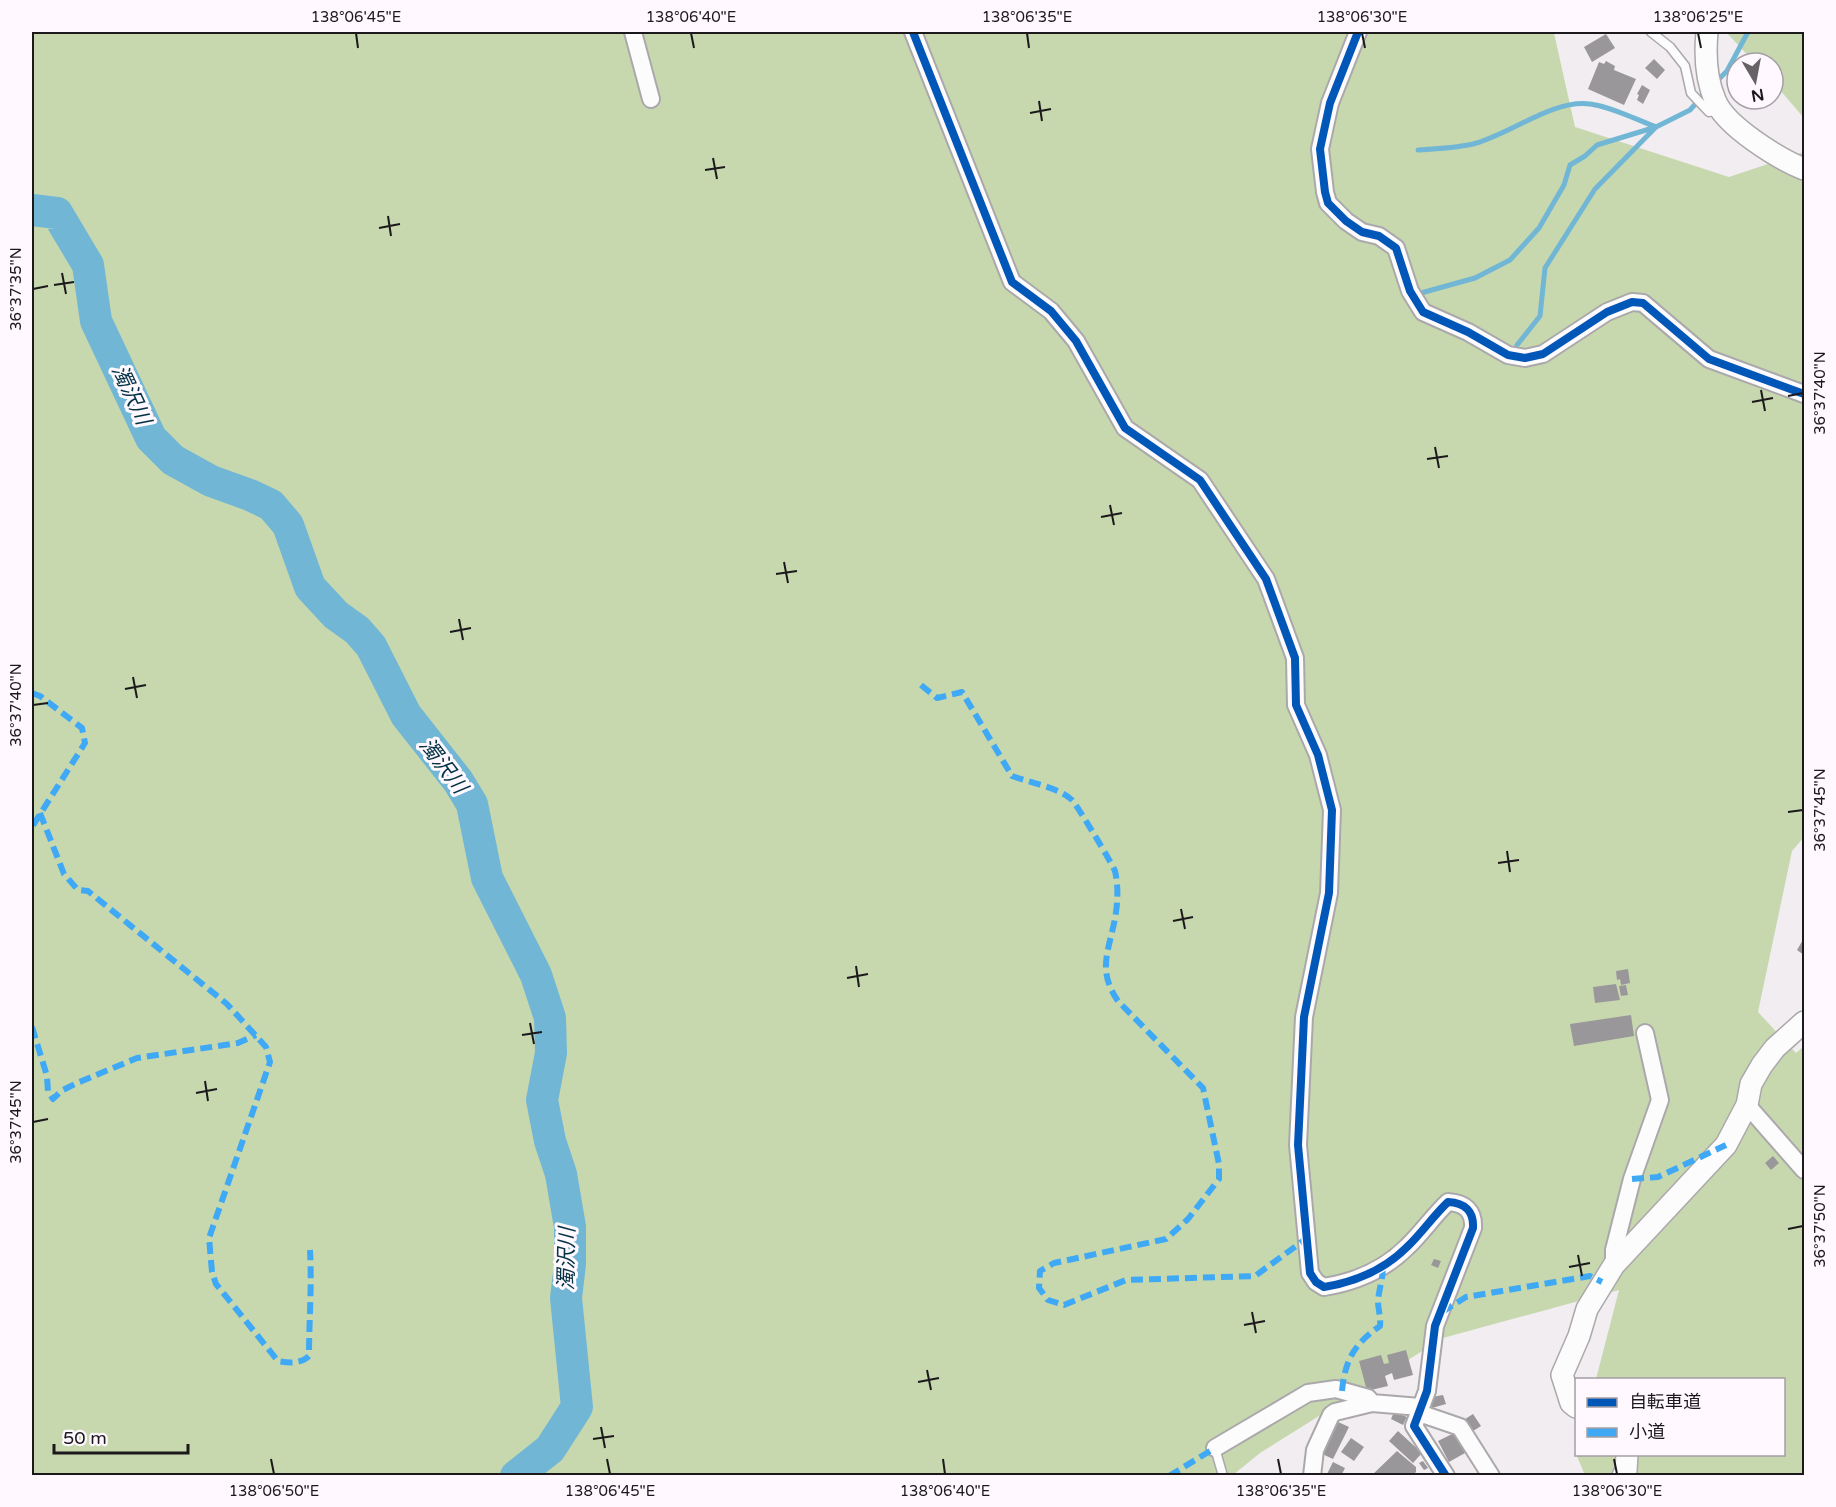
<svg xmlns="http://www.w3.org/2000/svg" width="1836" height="1507" viewBox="0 0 1836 1507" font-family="'Varela Round','Noto Sans JP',sans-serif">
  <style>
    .forest { fill: #c7d8af }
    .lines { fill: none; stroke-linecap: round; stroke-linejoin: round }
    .stream { stroke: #72b6d5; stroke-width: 5 }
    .river { stroke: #72b6d5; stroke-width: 32 }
    .building { fill: #9a979a }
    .service-casing { stroke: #aba8ab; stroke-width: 11 }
    .minor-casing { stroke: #aba8ab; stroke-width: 20 }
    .tertiary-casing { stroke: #aba8ab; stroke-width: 24 }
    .service { stroke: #fdfcfd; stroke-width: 8 }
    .minor { stroke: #fdfcfd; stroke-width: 16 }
    .tertiary { stroke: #fdfcfd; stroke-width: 21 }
    .quiet { stroke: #3fa9f5; stroke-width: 6; stroke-dasharray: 12 6; stroke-linecap: butt }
    .cycleway-casing { stroke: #fff9ff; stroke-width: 11 }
    .cycleway { stroke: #0057b8; stroke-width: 8 }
    .ticks { fill: none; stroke: #1b191b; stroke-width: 2 }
    .labels { text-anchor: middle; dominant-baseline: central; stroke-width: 6; stroke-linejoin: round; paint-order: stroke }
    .water-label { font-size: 21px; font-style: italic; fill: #053345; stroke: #fff9ff }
    .neatline { fill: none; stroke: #1b191b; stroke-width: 2 }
    .ticks-label { font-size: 15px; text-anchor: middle; fill: #1b191b }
  </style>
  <rect width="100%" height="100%" fill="#f1edf1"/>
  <path class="forest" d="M 32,32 L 1556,32 L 1554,33 L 1575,127 L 1729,177 L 1804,152 L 1804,837 L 1792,851 L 1758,1012 L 1796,1053 L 1804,1046 L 1804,1475 L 1585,1475 L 1576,1454 L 1784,1454 L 1784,1380 L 1596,1379 L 1619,1290 L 1443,1338 L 1260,1453 L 1233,1475 L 32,1475 Z
    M 1726,32 L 1804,32 L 1804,118 L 1773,82 L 1773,63 L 1755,63 Z"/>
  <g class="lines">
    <path class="stream" d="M 1715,83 L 1727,71 L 1748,32
      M 1418,150 C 1436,149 1455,148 1473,144 C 1509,135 1553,99 1590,104 C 1612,107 1635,119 1656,127 L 1595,189 L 1545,268 L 1540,316 L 1517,345
      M 1421,293 L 1475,278 L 1510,260 L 1539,228 L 1564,185 L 1570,165 L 1585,156 L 1597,145 L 1656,127 L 1690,110 L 1707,91"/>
    <path class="river" d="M 32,210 L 57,213 L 88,265 L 96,321 L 151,438 L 173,460 L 211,481 L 250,495 L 271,505 L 288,525 L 310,587 L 336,615 L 357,630 L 371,646 L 406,715 L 458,781 L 472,804 L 487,878 L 536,975 L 550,1018 L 551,1053 L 542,1100 L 550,1141 L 561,1174 L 570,1227 L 570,1264 L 566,1298 L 577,1407 L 550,1449 L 516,1476"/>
  </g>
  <path class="building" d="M 1606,34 L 1615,48 L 1592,62 L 1584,47 Z
    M 1654,59 L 1665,70 L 1657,79 L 1645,68 Z
    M 1606,61 L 1615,66 L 1614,70 L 1636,79 L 1624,105 L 1588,89 L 1599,62 L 1604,64 Z
    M 1642,85 L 1650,90 L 1643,104 L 1637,100 L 1639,95 L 1637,94 Z
    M 1804,938 L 1804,955 L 1797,950 Z
    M 1628,969 L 1630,983 L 1621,985 L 1620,979 L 1617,980 L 1616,971 Z
    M 1616,984 L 1620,1000 L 1595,1003 L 1593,987 Z
    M 1626,985 L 1628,995 L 1621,996 L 1619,986 Z
    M 1631,1015 L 1634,1036 L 1574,1046 L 1570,1024 Z
    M 1773,1156 L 1779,1163 L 1771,1170 L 1765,1163 Z
    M 1434,1259 L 1441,1261 L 1438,1268 L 1431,1265 Z
    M 1406,1350 L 1413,1375 L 1394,1380 L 1392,1373 L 1385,1376 L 1388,1386 L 1367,1391 L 1359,1361 L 1381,1355 L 1384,1364 L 1389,1363 L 1387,1355 Z
    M 1443,1395 L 1446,1404 L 1432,1408 L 1432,1397 Z
    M 1394,1412 L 1407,1417 L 1403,1425 L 1391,1419 Z
    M 1473,1414 L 1481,1426 L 1470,1433 L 1462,1421 Z
    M 1336,1421 L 1349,1427 L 1333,1459 L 1320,1453 Z
    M 1398,1431 L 1422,1453 L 1413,1463 L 1389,1441 Z
    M 1454,1433 L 1465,1453 L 1449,1462 L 1438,1441 Z
    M 1351,1438 L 1364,1447 L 1354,1461 L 1341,1452 Z
    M 1397,1451 L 1416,1467 L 1416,1472 L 1412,1476 L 1371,1476 Z
    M 1423,1461 L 1428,1468 L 1424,1470 L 1419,1463 Z
    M 1333,1462 L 1345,1468 L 1341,1476 L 1326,1476 Z"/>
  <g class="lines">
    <g class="service-casing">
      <path id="service" d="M 1651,32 L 1670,47 L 1685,66 L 1691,93 L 1709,112 L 1718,110
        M 1215,1448 L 1223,1476"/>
    </g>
    <g class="minor-casing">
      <path id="minor" d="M 633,32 L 651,99
        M 913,32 L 1012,282 L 1051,311 L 1076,341 L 1125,428 L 1200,480 L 1266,579 L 1295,658 L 1296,705 L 1318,755 L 1332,810 L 1329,893 L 1304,1017 L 1298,1145 L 1310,1273 L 1316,1282 L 1324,1287 C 1355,1282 1385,1269 1407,1247 C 1422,1233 1433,1216 1448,1202 C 1465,1203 1474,1211 1473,1228 L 1435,1326 L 1427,1391 L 1414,1426 L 1446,1476
        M 1358,32 L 1330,103 L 1320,149 L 1325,192 L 1328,203 L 1346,221 L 1362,232 L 1379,236 L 1396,248 L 1410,291 L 1423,312 L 1468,332 L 1508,355 L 1525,358 L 1543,354 L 1607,312 L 1632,302 L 1643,303 L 1709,359 L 1804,394
        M 1747,1105 L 1804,1170
        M 1614,1265 L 1614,1250 L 1632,1179 L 1660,1100 L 1645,1033
        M 1419,1413 L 1460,1427 L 1491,1476
        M 1215,1448 L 1308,1393 L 1336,1389 L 1368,1398 L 1372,1403
        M 1312,1476 L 1315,1450 L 1331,1415 L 1335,1412 L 1372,1403 L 1420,1407"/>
    </g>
    <g class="tertiary-casing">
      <path id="tertiary" d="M 1707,32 C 1705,53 1706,79 1715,100 C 1725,126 1779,159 1804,169
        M 1576,1407 L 1571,1403 L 1562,1375 L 1579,1336 L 1587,1309 L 1614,1265 L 1726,1145 L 1747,1105 L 1751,1084 L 1762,1065 L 1775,1048 L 1804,1022
        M 1623,1476 L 1626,1471 L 1627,1454"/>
    </g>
    <use href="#service" class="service"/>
    <use href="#minor" class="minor"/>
    <use href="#tertiary" class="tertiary"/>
    <path class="quiet" d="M 921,685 L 937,698 L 962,692 L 1012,776 C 1028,782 1060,788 1072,800 C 1077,805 1113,865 1115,871 C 1118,884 1118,899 1116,912 C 1111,948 1095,968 1118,1001 L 1203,1088 L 1219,1164 L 1219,1179 L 1188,1219 L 1166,1239 L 1054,1263 L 1040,1271 L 1039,1288 L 1048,1300 L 1064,1305 L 1126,1280 L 1255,1276 L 1307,1238
      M 32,693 L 40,696 L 82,728 L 85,743 L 32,827
      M 40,813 L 64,874 L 78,890 L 88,891 L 227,1004 L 266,1047 L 270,1062 L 209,1238 L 212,1272 L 216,1284 L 278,1361 C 289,1363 301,1364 309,1356 C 309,1320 312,1286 310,1250
      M 32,1027 L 47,1076 L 48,1092 L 53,1099 L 61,1091 L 77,1083 L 137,1058 L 238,1043 L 256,1035
      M 1632,1179 L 1658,1177 L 1726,1145
      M 1442,1312 L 1466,1297 L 1590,1276 L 1602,1282
      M 1342,1391 C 1345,1360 1354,1344 1380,1326 C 1381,1317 1378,1309 1378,1301 C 1379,1289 1383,1278 1383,1266
      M 1169,1476 L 1215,1448"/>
    <g class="cycleway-casing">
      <path id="cycleway" d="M 913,32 L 1012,282 L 1051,311 L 1076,341 L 1125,428 L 1200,480 L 1266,579 L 1295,658 L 1296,705 L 1318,755 L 1332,810 L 1329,893 L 1304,1017 L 1298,1145 L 1310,1273 L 1316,1282 L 1324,1287 C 1355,1282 1385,1269 1407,1247 C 1422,1233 1433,1216 1448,1202 C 1465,1203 1474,1211 1473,1228 L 1435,1326 L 1427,1391 L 1414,1426 L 1446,1476
        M 1358,32 L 1330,103 L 1320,149 L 1325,192 L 1328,203 L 1346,221 L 1362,232 L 1379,236 L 1396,248 L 1410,291 L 1423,312 L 1468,332 L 1508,355 L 1525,358 L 1543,354 L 1607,312 L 1632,302 L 1643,303 L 1709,359 L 1804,394"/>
    </g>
    <use href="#cycleway" class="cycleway"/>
  </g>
  <path class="ticks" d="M 356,33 L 358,48M 691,33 L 694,48M 1027,33 L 1029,48M 1362,33 L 1365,48M 1698,33 L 1701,48M 1039,101 L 1042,121M 1030,113 L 1051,109M 713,158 L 717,179M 705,170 L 725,167M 388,216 L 391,236M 379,228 L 400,224M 62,273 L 66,294M 54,285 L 74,282M 33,289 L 48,286M 1761,390 L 1765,411M 1788,396 L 1803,393M 1752,402 L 1773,398M 1435,447 L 1439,468M 1427,459 L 1448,456M 1110,505 L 1114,525M 1101,517 L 1122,513M 784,562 L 788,583M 776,574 L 797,571M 459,619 L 463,640M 450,632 L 471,628M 133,677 L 137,698M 125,689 L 146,685M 33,705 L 48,703M 1788,812 L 1803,810M 1507,851 L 1510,872M 1498,863 L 1519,860M 1181,909 L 1185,929M 1173,921 L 1193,917M 856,966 L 859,987M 847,978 L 868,974M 530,1023 L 534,1044M 522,1035 L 542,1032M 205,1081 L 208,1101M 196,1093 L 217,1089M 33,1122 L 48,1119M 1788,1229 L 1803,1226M 1578,1255 L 1582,1276M 1569,1267 L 1590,1263M 1252,1312 L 1256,1333M 1244,1325 L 1265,1321M 927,1370 L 931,1390M 918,1382 L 939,1378M 601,1427 L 605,1448M 593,1439 L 614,1436M 271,1459 L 274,1474M 607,1459 L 610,1474M 943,1459 L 945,1474M 1278,1459 L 1281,1474M 1614,1459 L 1617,1474"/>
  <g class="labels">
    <g class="water-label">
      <text transform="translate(131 395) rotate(65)">濁沢川</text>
      <text transform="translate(443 766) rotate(53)">濁沢川</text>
      <text transform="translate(567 1259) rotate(-89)">濁沢川</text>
    </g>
  </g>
  <rect width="1836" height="1507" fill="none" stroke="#fff9ff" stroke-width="66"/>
  <rect x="1575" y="1378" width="210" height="78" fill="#fff9ff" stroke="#a49fa4" stroke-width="1.5"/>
  <rect x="1587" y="1398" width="30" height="9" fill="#0057b8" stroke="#a49fa4" stroke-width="1.5"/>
  <text x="1629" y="1408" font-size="18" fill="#1b191b">自転車道</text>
  <rect x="1587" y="1428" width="30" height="9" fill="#3fa9f5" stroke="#a49fa4" stroke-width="1.5"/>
  <text x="1629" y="1438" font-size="18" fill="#1b191b">小道</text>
  <g transform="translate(1755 81) rotate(170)"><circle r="28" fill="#fff9ff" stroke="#a49fa4" stroke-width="1.5"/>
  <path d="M0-4.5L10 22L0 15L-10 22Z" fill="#666366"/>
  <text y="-9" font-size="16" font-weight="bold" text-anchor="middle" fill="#1b191b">N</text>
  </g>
  <path d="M54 1444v9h134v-9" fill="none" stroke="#1b191b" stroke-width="3"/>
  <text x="63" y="1444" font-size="18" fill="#1b191b" stroke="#fff9ff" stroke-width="4.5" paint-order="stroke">50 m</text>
  <rect x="33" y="33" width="1770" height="1441" class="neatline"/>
  <g class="ticks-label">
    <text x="356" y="22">138°06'45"E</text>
    <text x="691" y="22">138°06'40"E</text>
    <text x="1027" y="22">138°06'35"E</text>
    <text x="1362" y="22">138°06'30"E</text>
    <text x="1698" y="22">138°06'25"E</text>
    <text transform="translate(16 289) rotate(-90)" y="5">36°37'35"N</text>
    <text transform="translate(1820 393) rotate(-90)" y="5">36°37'40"N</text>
    <text transform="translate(16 705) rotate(-90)" y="5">36°37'40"N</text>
    <text transform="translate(1820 810) rotate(-90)" y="5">36°37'45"N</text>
    <text transform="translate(16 1122) rotate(-90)" y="5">36°37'45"N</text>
    <text transform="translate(1820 1226) rotate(-90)" y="5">36°37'50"N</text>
    <text x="274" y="1496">138°06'50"E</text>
    <text x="610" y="1496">138°06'45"E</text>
    <text x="945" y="1496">138°06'40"E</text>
    <text x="1281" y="1496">138°06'35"E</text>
    <text x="1617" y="1496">138°06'30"E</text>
  </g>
</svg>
